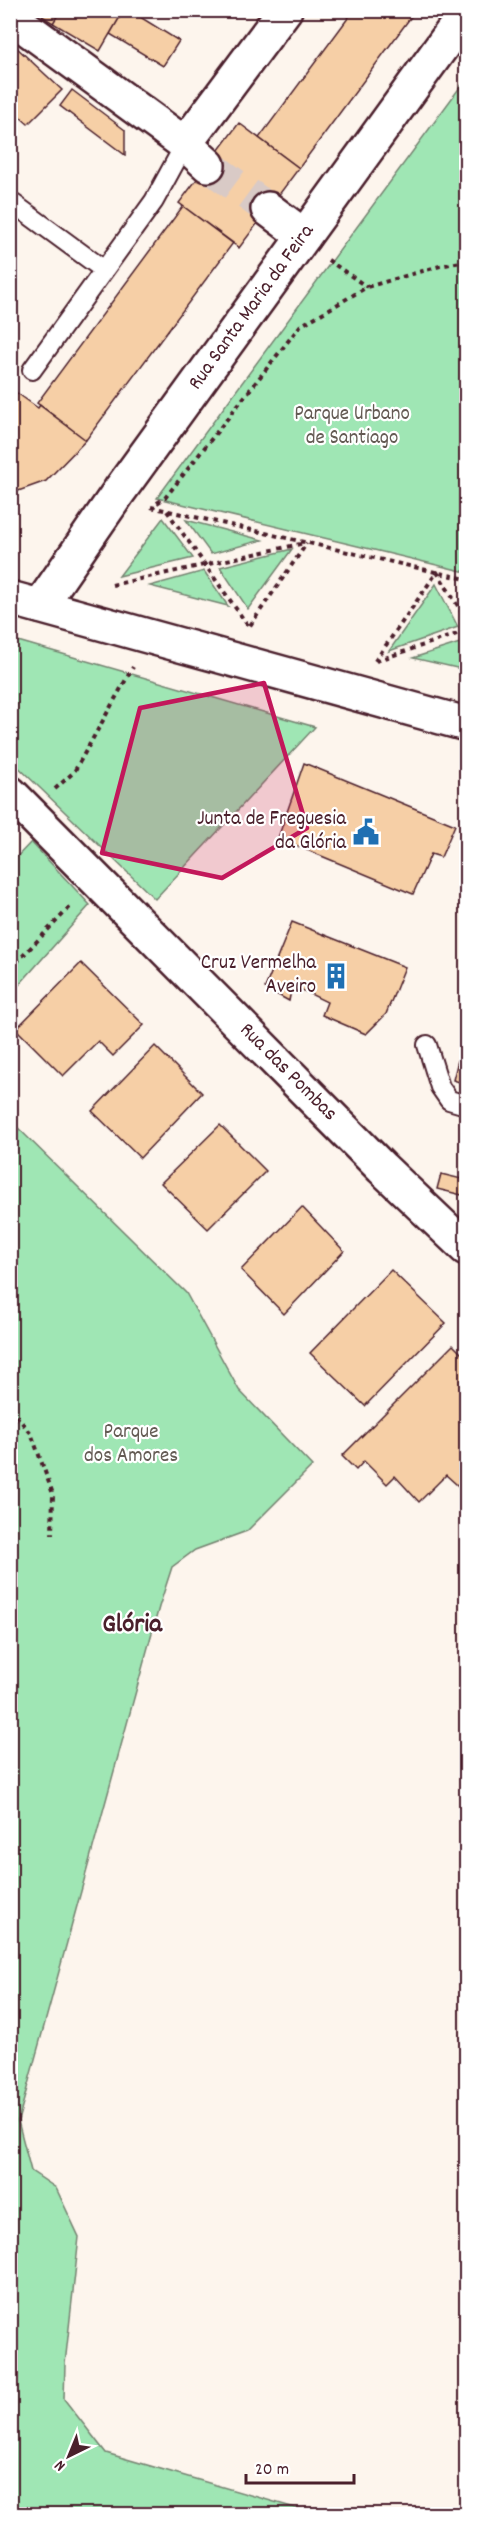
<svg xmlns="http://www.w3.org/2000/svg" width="477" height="2525" viewBox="0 0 477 2525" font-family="Dekko,sans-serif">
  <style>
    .green { fill: #9fe6b4; stroke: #748270; stroke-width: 1.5 }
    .building { fill: #f6cfa6; stroke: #4a1f2b; stroke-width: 1.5 }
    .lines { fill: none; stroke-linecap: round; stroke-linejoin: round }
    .street-tunnel { stroke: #d9cac6; stroke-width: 33; stroke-dasharray: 33 16; stroke-linecap: butt }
    .lane-casing { stroke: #4a1f2b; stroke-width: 22 }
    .street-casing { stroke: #4a1f2b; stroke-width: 38 }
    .path { stroke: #4a1f2b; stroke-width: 4; stroke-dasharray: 4.5 4.5; stroke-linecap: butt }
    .lane { stroke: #fff; stroke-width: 18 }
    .street { stroke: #fff; stroke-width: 33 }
    .marked { fill: #c2185b; fill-opacity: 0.2; stroke: #c2185b; stroke-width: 4.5; stroke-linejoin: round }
    .labels { text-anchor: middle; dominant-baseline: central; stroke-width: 4.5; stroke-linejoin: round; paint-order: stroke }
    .street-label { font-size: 21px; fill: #4a1f2b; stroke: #fff }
    .park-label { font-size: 21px; fill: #645b54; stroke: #fff }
    .poi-label { font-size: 21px; fill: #4a1f2b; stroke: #fff; text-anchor: end }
    .district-label { font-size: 27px; font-weight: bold; fill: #4a1f2b; stroke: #fff }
  </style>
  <rect width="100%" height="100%" fill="#fdf5ed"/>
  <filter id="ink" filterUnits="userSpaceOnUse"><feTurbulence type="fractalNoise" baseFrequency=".0167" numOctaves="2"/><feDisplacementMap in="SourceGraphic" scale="12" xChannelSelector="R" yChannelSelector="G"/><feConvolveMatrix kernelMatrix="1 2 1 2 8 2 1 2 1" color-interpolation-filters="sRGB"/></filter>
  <g filter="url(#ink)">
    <path class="green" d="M 466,79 L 466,572 L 157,498 Z
      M 163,518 L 193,558 L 119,576 Z
      M 186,520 L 262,540 L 211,554 Z
      M 292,549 L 248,609 L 220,567 Z
      M 204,571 L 228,606 L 150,586 Z
      M 436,584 L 458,627 L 389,651 Z
      M 11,639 L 315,727 L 155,899 L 11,760 Z
      M 466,641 L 466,670 L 413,658 Z
      M 31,842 L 90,905 L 11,994 L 11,863 Z
      M 11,1121 L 186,1293 L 239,1390 L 312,1466 L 247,1531 L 195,1550 L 172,1567 L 159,1607 L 18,2121 L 31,2171 L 56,2188 L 79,2237 L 65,2364 L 64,2399 L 106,2453 L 295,2508 L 341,2514 L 11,2514 Z"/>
    <path class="building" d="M 45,10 L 61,10 L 53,23 L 42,16 Z
      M 61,10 L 124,10 L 100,51 L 53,23 Z
      M 124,10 L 129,10 L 179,41 L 163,66 L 110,34 Z
      M 354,10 L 416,10 L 299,168 L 259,138 Z
      M 15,46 L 62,90 L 28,124 L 10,108 L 10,50 Z
      M 72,90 L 125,130 L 125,155 L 60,106 Z
      M 239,123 L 299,168 L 239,248 L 179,203 Z
      M 183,206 L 233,243 L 86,440 L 37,403 Z
      M 10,388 L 38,408 L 40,405 L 86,440 L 46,481 L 10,494 Z
      M 304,763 L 455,825 L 441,857 L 431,854 L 413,894 L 278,838 Z
      M 292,922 L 405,967 L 386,1014 L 366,1034 L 322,1015 L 327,1002 L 292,985 L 289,1001 L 265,988 Z
      M 81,963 L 144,1025 L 113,1056 L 98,1041 L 63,1076 L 16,1029 Z
      M 466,1029 L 466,1084 L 453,1080 Z
      M 155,1046 L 202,1093 L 140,1158 L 92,1111 Z
      M 220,1125 L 266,1171 L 208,1229 L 161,1183 Z
      M 441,1174 L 466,1180 L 466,1196 L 437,1189 Z
      M 302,1207 L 344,1251 L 284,1314 L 241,1270 Z
      M 391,1270 L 446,1323 L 365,1406 L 310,1353 Z
      M 453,1345 L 466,1358 L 466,1493 L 446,1475 L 419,1502 L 395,1476 L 387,1484 L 364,1461 L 356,1470 L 342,1456 Z"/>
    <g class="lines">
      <path class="street-tunnel" d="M 208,165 L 268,209"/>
      <g class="lane-casing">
        <path id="lane" d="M 10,201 L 104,270
          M 32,370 L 154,201 L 185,144
          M 427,1045 L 440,1087 L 449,1100 L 466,1105"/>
      </g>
      <g class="street-casing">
        <g id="street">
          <path d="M 10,16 L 185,144 L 208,165"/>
          <path d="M 185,144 L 285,10"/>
          <path d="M 268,209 L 304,236"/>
          <path d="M 10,598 L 466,724"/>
          <path id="s1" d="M 40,606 L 120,490 L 466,13"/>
          <path id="s2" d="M 10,793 L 382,1168 L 466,1248"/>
        </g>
      </g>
      <path class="path" d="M 328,260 L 367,287
        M 157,503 L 165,498 L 300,326 L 367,287 L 440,266 L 466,261
        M 151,507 L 466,579
        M 167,511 L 249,627 L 307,543
        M 112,585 L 305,543
        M 375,661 L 437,572 L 466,619
        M 376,661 L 466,631
        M 55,789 L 74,772 L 133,667
        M 10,969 L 72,905
        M 10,1409 L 31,1433 L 53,1494 L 52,1535
        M 10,2508 L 31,2512 L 33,2514
        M 31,2512 L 48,2514
        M 463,2514 L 464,2484 L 466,2484"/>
      <use href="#lane" class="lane"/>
      <use href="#street" class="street"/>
    </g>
  </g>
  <path class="marked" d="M 264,683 L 307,828 L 222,878 L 102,853 L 140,708 Z"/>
  <defs>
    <g id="civic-bare" transform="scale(2.07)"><path d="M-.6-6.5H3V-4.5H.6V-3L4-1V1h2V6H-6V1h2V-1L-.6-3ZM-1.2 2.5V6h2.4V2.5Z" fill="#1f6fb2" stroke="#fff" stroke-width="2.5" paint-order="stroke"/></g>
    <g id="building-bare" transform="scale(2.07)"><path d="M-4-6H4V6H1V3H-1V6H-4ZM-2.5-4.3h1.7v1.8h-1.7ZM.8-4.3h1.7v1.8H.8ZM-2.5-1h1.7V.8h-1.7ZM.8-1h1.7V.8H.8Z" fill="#1f6fb2" stroke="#fff" stroke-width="2.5" paint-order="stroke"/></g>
  </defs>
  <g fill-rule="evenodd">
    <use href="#civic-bare" x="366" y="832"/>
    <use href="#building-bare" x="336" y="976"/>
  </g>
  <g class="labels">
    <g class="street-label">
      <text stroke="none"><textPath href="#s1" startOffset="366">Rua Santa Maria da Feira</textPath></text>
      <text stroke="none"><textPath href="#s2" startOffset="394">Rua das Pombas</textPath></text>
    </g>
    <g class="park-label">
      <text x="352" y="415">Parque Urbano<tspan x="352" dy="24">de Santiago</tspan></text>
      <text x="131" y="1433">Parque<tspan x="131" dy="24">dos Amores</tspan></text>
    </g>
    <g class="poi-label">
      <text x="346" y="820">Junta de Freguesia<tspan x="346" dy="24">da Glória</tspan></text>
      <text x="316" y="964">Cruz Vermelha<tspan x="316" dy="24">Aveiro</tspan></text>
    </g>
    <g class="district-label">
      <text x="132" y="1625">Glória</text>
    </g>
  </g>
  <rect width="477" height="2525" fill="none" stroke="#fff" stroke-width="36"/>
  <rect x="18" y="18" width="441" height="2489" fill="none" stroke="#4a1f2b" stroke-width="2" filter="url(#ink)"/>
  <g transform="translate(69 2456) rotate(223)" stroke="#ffffff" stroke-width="4.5" paint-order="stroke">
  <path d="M0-4.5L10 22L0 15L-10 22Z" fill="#4a1f2b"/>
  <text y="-9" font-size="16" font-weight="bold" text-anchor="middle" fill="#4a1f2b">N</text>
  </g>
  <path d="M246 2474v9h108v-9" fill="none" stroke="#4a1f2b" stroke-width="3"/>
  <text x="255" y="2474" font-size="18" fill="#4a1f2b" stroke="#ffffff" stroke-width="4.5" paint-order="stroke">20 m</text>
</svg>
